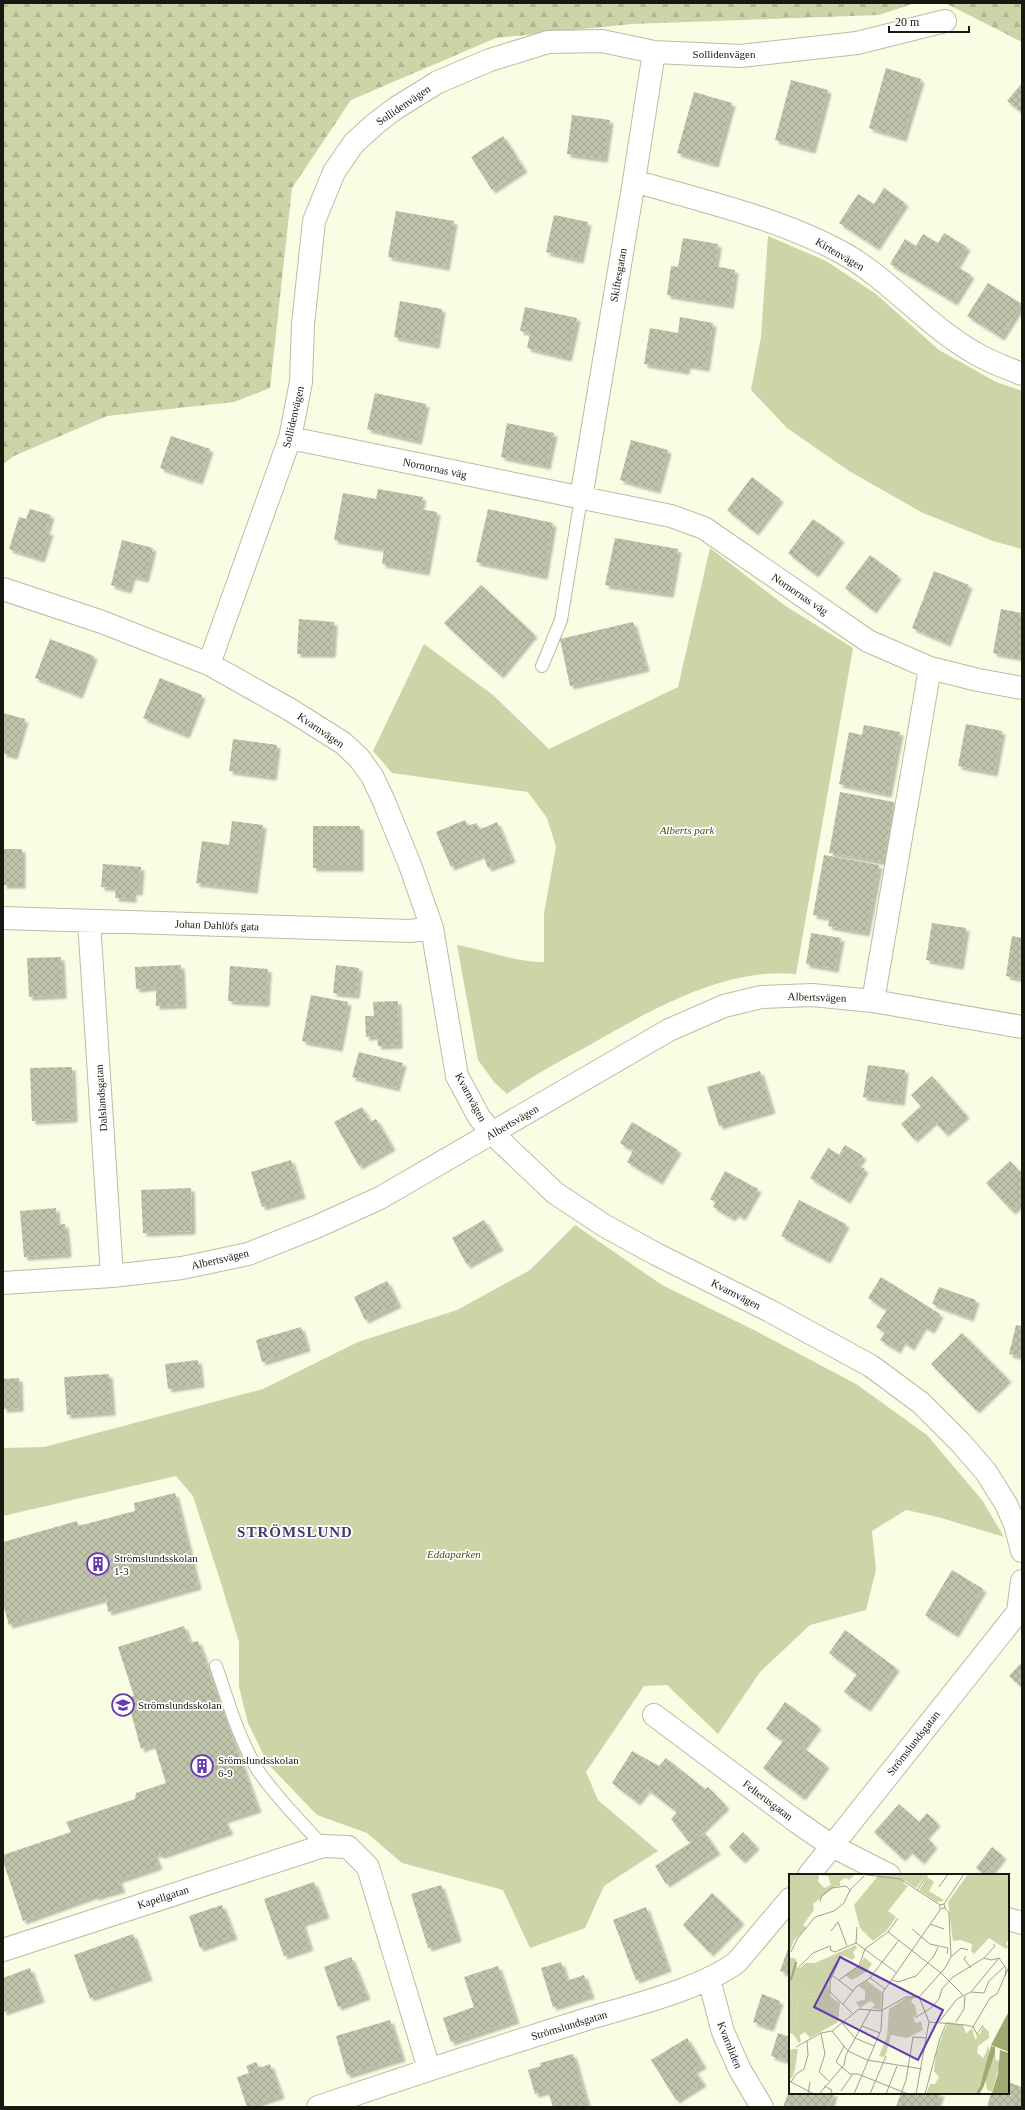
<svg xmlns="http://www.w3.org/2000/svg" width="1025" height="2110" viewBox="0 0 1025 2110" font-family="Georgia,serif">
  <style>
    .forest { fill: url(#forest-firs) }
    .park { fill: #ccd4a8 }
    .building { fill: url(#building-cross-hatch); filter: url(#shadow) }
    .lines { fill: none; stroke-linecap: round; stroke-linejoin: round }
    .service-casing { stroke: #b9bda5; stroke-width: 14 }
    .minor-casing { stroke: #b9bda5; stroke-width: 24 }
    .tertiary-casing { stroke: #b9bda5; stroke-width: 24 }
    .service { stroke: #fff; stroke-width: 12 }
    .minor { stroke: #fff; stroke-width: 22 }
    .tertiary { stroke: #fff; stroke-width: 22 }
    .labels { text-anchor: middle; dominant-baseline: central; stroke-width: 3.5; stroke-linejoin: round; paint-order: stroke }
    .street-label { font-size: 11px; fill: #171910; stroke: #fff }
    .park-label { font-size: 11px; font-style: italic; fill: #49500f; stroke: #fff }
    .poi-label { font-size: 11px; fill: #171910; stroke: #fff; text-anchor: start }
    .district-label { font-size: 15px; font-weight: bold; letter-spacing: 1px; fill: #483571; stroke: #fff }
    .inset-river { fill: none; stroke: #a0a971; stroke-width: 2 }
    .inset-road { fill: none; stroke: #9ea28f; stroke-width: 1 }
    .view { fill: #6639b1; fill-opacity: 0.15; stroke: #6639b1; stroke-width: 2 }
    .inset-edge { fill: none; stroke: #171910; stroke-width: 2 }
  </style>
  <defs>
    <pattern id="forest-firs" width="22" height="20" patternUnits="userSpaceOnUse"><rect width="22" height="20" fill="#ccd4a8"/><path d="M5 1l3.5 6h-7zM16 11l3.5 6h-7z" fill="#aeb590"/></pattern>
    <pattern id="building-cross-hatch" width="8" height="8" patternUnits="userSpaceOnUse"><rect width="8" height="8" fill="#bec3aa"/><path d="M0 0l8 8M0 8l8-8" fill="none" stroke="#a3a791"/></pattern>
    <filter id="shadow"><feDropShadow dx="3.5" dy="3.5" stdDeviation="1" flood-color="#0004"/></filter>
  </defs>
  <rect width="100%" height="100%" fill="#f8fde3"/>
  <path class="forest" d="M 3,3 L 915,3 L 879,15 L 632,24 L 496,38 L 351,100 L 292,188 L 270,388 L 234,402 L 107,416 L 14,456 L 3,464 Z
    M 945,3 L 1022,3 L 1022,42 Z"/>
  <path class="park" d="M 768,236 L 826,261 L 876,294 L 939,350 L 996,382 L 1022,391 L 1022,549 L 993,541 L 923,513 L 849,471 L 787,428 L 751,390 L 761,337 Z
    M 710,548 L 784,605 L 853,648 L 796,974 C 724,967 649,1011 588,1046 C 560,1061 532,1076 507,1094 L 494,1082 L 478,1060 L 457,945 C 486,950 515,962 544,962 L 544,913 L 556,847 L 547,818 L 528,792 L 392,773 L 373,751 L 424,644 L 493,695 L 549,749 L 678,687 Z
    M 575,1225 L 662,1285 L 752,1329 L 856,1384 L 927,1435 L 982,1500 L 1004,1537 L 938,1517 L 906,1510 L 872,1531 L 876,1570 L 866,1610 L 810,1625 L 760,1672 L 718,1734 L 667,1685 L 644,1686 L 586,1772 L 598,1800 L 658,1851 L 604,1886 L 585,1928 L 530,1948 L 503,1890 L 402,1863 L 367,1833 L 317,1815 L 268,1764 L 248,1723 L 239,1687 L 239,1642 L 221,1583 L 193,1496 L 176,1476 L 3,1516 L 3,1448 L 44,1447 L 263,1389 L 358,1342 L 457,1310 L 530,1270 Z"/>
  <path class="building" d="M 886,68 L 921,79 L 903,138 L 869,128 Z
    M 791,80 L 828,90 L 812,150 L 775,140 Z
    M 1022,83 L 1022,113 L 1007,101 Z
    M 694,92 L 732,103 L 715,164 L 677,153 Z
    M 572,115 L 610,120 L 604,159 L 567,154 Z
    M 503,136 L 524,169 L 492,190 L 471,157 Z
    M 884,188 L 905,203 L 876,247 L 839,223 L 858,194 L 874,204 Z
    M 396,211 L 454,221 L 446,267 L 388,257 Z
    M 554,215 L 588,222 L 580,260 L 546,252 Z
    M 944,233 L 967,247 L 956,266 L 971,275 L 954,302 L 890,264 L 905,239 L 916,246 L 923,234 L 938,243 Z
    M 683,238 L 718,244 L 715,266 L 735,270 L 730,305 L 667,295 L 671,266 L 678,267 Z
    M 988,283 L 1022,304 L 1001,337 L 967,316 Z
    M 400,301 L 442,309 L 436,345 L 394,337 Z
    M 525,307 L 577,318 L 568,358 L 527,348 L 530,333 L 520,331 Z
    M 680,317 L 713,323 L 706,368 L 687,365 L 686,371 L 644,364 L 650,328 L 678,333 Z
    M 375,393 L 426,404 L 418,441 L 367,429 Z
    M 507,423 L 554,433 L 547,466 L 501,457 Z
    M 171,436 L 210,449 L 199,481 L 160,468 Z
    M 631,440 L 668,450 L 657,490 L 620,480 Z
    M 752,477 L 780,499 L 755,532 L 727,510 Z
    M 378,489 L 423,497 L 420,509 L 437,512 L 426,572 L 382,564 L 384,549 L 334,540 L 343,493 L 376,499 Z
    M 30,509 L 51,515 L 46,531 L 50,532 L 41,559 L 9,549 L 19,517 L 26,519 Z
    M 488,509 L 553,523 L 544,576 L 476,562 Z
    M 813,519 L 841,539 L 815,574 L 788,553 Z
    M 615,538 L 678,549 L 670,594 L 605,585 Z
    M 122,540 L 153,548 L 145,579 L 132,576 L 128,590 L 111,585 Z
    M 870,555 L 898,576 L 873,610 L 845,588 Z
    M 934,571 L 969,585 L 947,643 L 912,628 Z
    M 481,585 L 534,634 L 500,675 L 444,623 Z
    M 1001,609 L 1022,613 L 1022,658 L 993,653 Z
    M 299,619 L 334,622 L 332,654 L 297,654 Z
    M 633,622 L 646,668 L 570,686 L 560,639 Z
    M 50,639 L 94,656 L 79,695 L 35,678 Z
    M 160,678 L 202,695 L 186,735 L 143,718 Z
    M 3,713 L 25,719 L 14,756 L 3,753 Z
    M 966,724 L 1002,731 L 994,773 L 958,766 Z
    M 864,725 L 900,732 L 888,794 L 839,784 L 849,732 L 862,735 Z
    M 233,739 L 277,745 L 273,777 L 229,771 Z
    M 840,792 L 894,802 L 883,862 L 829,853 Z
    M 465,820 L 468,826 L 477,823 L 479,830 L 497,822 L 512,859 L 488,868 L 483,854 L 451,867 L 436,832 Z
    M 232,821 L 263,825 L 254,890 L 196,883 L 202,841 L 229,845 Z
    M 313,826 L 360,826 L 360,868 L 313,868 Z
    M 3,849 L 22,849 L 22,885 L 3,885 Z
    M 824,855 L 879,865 L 866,933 L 828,926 L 830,918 L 813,915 Z
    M 103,864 L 141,867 L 139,892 L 133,891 L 133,899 L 115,898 L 116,888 L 101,887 Z
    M 932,923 L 966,928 L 960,966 L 926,960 Z
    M 811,933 L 841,938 L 835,969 L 806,964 Z
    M 1012,936 L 1022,938 L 1022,979 L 1006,976 Z
    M 61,957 L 63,995 L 29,997 L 27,958 Z
    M 181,965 L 183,1005 L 156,1006 L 156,987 L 136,989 L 135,967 Z
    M 336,965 L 359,968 L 356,995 L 333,993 Z
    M 230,966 L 268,969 L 266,1003 L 228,1001 Z
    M 311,995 L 348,1002 L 339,1048 L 302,1041 Z
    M 398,1001 L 399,1045 L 378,1046 L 377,1036 L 366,1037 L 365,1016 L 374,1016 L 373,1002 Z
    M 359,1052 L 403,1063 L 396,1088 L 352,1077 Z
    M 868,1065 L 905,1070 L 901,1102 L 863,1097 Z
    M 72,1067 L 74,1119 L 32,1121 L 30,1068 Z
    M 760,1071 L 772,1110 L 719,1126 L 707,1087 Z
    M 932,1076 L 966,1115 L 945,1133 L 934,1121 L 914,1139 L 901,1124 L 921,1106 L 911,1095 Z
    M 362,1107 L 370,1122 L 376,1119 L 392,1147 L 359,1166 L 334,1122 Z
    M 632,1122 L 678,1150 L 659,1181 L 627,1162 L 633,1151 L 620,1143 Z
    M 845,1145 L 863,1156 L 857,1165 L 865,1169 L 847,1200 L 810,1178 L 828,1148 L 839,1155 Z
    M 291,1160 L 302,1195 L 262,1207 L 251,1172 Z
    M 1010,1161 L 1020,1172 L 1022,1170 L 1022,1202 L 1012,1211 L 986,1183 Z
    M 725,1171 L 758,1189 L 742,1217 L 735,1213 L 732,1218 L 713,1207 L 716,1202 L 710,1199 Z
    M 191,1188 L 192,1231 L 143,1233 L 141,1190 Z
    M 799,1200 L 846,1224 L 827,1260 L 781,1236 Z
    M 56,1208 L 57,1225 L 65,1224 L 68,1254 L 24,1257 L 20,1211 Z
    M 484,1220 L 500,1247 L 467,1265 L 452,1238 Z
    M 881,1277 L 940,1314 L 931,1330 L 923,1326 L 911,1347 L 902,1341 L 897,1350 L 880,1340 L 885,1332 L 876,1327 L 887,1310 L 868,1298 Z
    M 387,1281 L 398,1304 L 365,1320 L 354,1297 Z
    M 939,1287 L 976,1300 L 970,1318 L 932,1304 Z
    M 1016,1325 L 1022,1326 L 1022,1357 L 1009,1354 Z
    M 301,1327 L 307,1348 L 262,1362 L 256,1340 Z
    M 962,1333 L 1008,1379 L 976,1410 L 931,1364 Z
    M 198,1360 L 201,1384 L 168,1389 L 165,1364 Z
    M 109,1374 L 112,1412 L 67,1415 L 64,1377 Z
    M 19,1378 L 20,1408 L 3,1409 L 3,1379 Z
    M 175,1493 L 198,1586 L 108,1612 L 106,1598 L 9,1625 L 3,1604 L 3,1542 L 77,1521 L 78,1526 L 135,1511 L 134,1503 Z
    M 952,1570 L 983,1589 L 955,1634 L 925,1615 Z
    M 184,1626 L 190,1643 L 198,1641 L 258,1809 L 224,1820 L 230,1831 L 162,1855 L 154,1853 L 159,1866 L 118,1880 L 122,1889 L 95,1897 L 95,1895 L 23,1921 L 3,1861 L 3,1855 L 71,1832 L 66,1822 L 135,1799 L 136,1793 L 166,1783 L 154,1744 L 141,1749 L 127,1698 L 134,1696 L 118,1647 Z
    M 845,1630 L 896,1668 L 867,1708 L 844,1692 L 857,1674 L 829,1653 Z
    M 1022,1662 L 1022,1687 L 1009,1676 Z
    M 785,1702 L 818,1726 L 802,1747 L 826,1765 L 802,1797 L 763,1768 L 783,1741 L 766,1729 Z
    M 632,1751 L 659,1766 L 666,1758 L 705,1789 L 708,1787 L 726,1806 L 689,1842 L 671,1819 L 677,1812 L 647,1789 L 637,1802 L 612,1783 Z
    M 899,1804 L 919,1822 L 927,1813 L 937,1823 L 925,1836 L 934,1845 L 921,1861 L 909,1850 L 902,1858 L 874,1832 Z
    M 743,1832 L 756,1846 L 742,1860 L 729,1847 Z
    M 705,1833 L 717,1851 L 666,1884 L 655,1866 Z
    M 992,1847 L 1003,1856 L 988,1875 L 985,1875 L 976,1868 Z
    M 314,1882 L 326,1915 L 302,1923 L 310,1947 L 284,1956 L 264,1899 Z
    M 441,1885 L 458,1938 L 428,1948 L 411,1894 Z
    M 712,1893 L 741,1921 L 710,1953 L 683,1925 Z
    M 222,1905 L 234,1936 L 200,1948 L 189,1916 Z
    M 646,1907 L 668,1968 L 636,1980 L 613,1920 Z
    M 133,1934 L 149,1977 L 90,1998 L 74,1955 Z
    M 790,1943 L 790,1974 L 780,1971 Z
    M 351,1957 L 367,1996 L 338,2007 L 324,1967 Z
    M 561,1962 L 567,1981 L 584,1975 L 591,1995 L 553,2007 L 541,1968 Z
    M 498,1966 L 516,2020 L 451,2042 L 443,2018 L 474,2007 L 464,1977 Z
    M 30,1968 L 41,1999 L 3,2012 L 3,1978 Z
    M 762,1994 L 780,2001 L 770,2028 L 753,2022 Z
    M 390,2020 L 402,2058 L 347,2075 L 336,2036 Z
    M 778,2033 L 790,2037 L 790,2062 L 771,2056 Z
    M 687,2038 L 703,2065 L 694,2070 L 703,2083 L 676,2100 L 651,2060 Z
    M 573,2054 L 587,2103 L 573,2107 L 553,2107 L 548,2091 L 535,2094 L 528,2070 L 541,2066 L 540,2063 Z
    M 256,2062 L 259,2068 L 270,2064 L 281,2095 L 247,2107 L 237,2077 L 249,2073 L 246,2066 Z
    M 1008,2082 L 1022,2087 L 1022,2107 L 987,2107 L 991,2093 L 1008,2093 Z
    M 790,2088 L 790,2093 L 834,2093 L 830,2107 L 783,2107 Z
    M 901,2093 L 941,2093 L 936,2107 L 896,2107 Z"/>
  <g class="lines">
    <g class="service-casing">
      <path id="service" d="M 542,666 L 561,620 L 581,498
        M 216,1666 C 228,1701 238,1737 257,1769 C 274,1795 302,1823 323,1846"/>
    </g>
    <g class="minor-casing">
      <path id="minor" d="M 634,181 C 703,201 786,220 848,256 C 893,283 930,328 975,353 C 990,362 1006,368 1022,374
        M 290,438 L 671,516 L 704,528 L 868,641 L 930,668 L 978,680 L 1022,688
        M 581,498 L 634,181 L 654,52
        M 3,589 L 102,622 L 209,664 L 289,709 L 343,743 L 359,758 L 372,776 L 383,799 L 410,865 L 432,928 L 457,1076 L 479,1117 L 493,1134 L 555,1193 L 605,1226 L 656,1254 L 770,1311 L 871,1366 L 921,1403 L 960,1442 L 986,1472 L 1006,1504 L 1015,1524 L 1022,1551
        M 209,664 L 290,438 L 301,382 L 303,324 L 314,221 L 334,172 L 354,143 L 375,124 L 396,108 L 438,82 L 490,60 L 548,42 L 602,41 L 654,52 L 741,56 L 857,43 L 945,21
        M 3,918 L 410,931 L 432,928
        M 89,921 L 112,1276
        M 873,1001 L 930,668
        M 1018,1612 L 1022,1581
        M 654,1715 L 797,1822 L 832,1846 L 889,1875
        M 809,1875 L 1018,1612
        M 1008,1919 L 1022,1923
        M 3,1950 L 323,1846 L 348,1847 L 368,1867 L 429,2069
        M 709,1979 L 723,2032 L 740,2070 L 762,2107
        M 318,2107 C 406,2077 495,2048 584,2020 C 629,2006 700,1990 737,1962 L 790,1899"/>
    </g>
    <g class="tertiary-casing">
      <path id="tertiary" d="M 3,1283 L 112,1276 L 182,1268 L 248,1254 L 316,1227 L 380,1198 L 669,1030 L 724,1006 L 761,997 L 812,995 L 873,1001 L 1022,1027"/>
    </g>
    <use href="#service" class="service"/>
    <use href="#minor" class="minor"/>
    <use href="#tertiary" class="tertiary"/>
  </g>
  <defs>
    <g id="building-ring" transform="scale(1.15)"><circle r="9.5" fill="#fff" stroke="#6639b1" stroke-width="1.5"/><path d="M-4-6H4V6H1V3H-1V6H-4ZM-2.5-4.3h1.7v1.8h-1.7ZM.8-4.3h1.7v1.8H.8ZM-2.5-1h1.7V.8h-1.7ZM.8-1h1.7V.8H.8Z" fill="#6639b1"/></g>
    <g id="school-ring" transform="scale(1.15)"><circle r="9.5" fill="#fff" stroke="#6639b1" stroke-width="1.5"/><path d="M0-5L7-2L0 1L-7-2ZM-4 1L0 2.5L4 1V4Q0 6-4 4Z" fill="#6639b1"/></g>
  </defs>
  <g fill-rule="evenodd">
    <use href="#building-ring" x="98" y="1564"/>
    <use href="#school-ring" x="123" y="1705"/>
    <use href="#building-ring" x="202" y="1766"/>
  </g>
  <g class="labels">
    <g class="street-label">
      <text x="724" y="54">Sollidenvägen</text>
      <text transform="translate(403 105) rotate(-34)">Sollidenvägen</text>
      <text transform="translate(840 254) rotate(30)">Kirtenvägen</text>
      <text transform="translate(618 275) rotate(-80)">Skiftesgatan</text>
      <text transform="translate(293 417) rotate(-77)">Sollidenvägen</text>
      <text transform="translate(435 468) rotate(12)">Nornornas väg</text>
      <text transform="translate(800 594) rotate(34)">Nornornas väg</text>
      <text transform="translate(321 730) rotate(34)">Kvarnvägen</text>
      <text transform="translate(217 925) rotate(2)">Johan Dahlöfs gata</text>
      <text transform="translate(817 997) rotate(2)">Albertsvägen</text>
      <text transform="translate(471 1097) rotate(62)">Kvarnvägen</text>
      <text transform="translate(101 1098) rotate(-94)">Dalslandsgatan</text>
      <text transform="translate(512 1122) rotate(-30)">Albertsvägen</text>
      <text transform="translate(220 1259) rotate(-13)">Albertsvägen</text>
      <text transform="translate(736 1294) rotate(27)">Kvarnvägen</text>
      <text transform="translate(913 1743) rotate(-52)">Strömslundsgatan</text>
      <text transform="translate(768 1800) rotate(37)">Felterusgatan</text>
      <text transform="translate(163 1897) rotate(-18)">Kapellgatan</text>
      <text transform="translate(569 2025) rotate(-17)">Strömslundsgatan</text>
      <text transform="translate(730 2045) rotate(68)">Kvarnliden</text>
    </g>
    <g class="park-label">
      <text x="687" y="830">Alberts park</text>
      <text x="454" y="1554">Eddaparken</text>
    </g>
    <g class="poi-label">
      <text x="114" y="1558">Strömslundsskolan<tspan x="114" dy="13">1-3</tspan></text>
      <text x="138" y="1705">Strömslundsskolan</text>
      <text x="218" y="1760">Srömslundsskolan<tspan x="218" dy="13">6-9</tspan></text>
    </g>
    <g class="district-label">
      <text x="295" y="1532">STRÖMSLUND</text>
    </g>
  </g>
  <g transform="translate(789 1874)">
    <rect width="220" height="220" fill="#f8fde3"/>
    <path d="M 120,0 L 138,0 L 127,14 L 115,6 ZM 138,3 L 145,8 L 140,17 L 155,26 L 153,27 L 148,28 L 130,16 ZM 4,113 L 15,120 L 27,121 L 27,125 L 15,123 L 9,125 L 7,147 L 12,167 L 10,169 L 4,160 L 0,159 L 0,129 Z" fill="#ccd4a8"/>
    <path d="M 0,0 L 66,0 L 60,6 L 56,4 L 51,7 L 51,12 L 47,12 L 24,30 L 25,36 L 14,51 L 18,54 L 5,66 L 0,80 ZM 30,1 L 39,2 L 42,11 L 35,14 L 29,7 ZM 179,0 L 220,0 L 220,66 L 217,68 L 219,73 L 217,75 L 200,64 L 185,80 L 182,77 L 183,70 L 171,66 L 164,67 L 159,28 ZM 67,71 L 68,74 L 64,78 L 66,83 L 63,86 L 55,82 L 48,87 L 39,110 L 42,123 L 51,129 L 49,148 L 21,164 L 16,158 L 10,162 L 7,147 L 9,125 L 15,123 L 26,125 L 27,121 L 15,120 L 4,113 L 0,129 L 0,83 L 7,85 L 8,93 L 11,94 L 17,89 L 26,89 ZM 4,175 L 9,175 L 6,195 L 3,204 L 0,204 L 0,177 ZM 206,179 L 207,186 L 210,187 L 210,194 L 203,218 L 198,216 L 196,205 Z" fill="#ccd4a8" fill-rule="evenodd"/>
    <path d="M 87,0 L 120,0 L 114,9 L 119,12 L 99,37 L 107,43 L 98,56 L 84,67 L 71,54 L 65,31 L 89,2 ZM 75,83 L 83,90 L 77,98 L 63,106 L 56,101 L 71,91 ZM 78,107 L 93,118 L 92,136 L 83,134 L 86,130 L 81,127 L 71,134 L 67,128 L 76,125 L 76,117 L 70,112 ZM 126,122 L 122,128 L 126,131 L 128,141 L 124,144 L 127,149 L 132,147 L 134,156 L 118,164 L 102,161 L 97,180 L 95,183 L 90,182 L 98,162 L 100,135 L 119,123 ZM 160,148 L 174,151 L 177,160 L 183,154 L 186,165 L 188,164 L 187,160 L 191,160 L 194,152 L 200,158 L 200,164 L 189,172 L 188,179 L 192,182 L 194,184 L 197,179 L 199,171 L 201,180 L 188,220 L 137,220 L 141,210 L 146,210 L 150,203 L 145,197 L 147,180 L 154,159 Z" fill="#ccd4a8"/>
    <path d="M 220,137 L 220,178 L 202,171 ZM 202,172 L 206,173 L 206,179 L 194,214 L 190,220 L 187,220 L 191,212 ZM 211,176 L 220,179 L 220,220 L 200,220 L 203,219 L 209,200 Z" fill="#a0a971"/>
    <path class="inset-river" d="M 2,106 L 7,88"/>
    <path class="inset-road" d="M 71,0 L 111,5 L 151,31M 150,13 L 159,0M 128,16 L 139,0M 31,28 L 33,21 L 43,14 L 57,12 L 61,16M 155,30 L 175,0M 141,50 L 155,55M 123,55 L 141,70 L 159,74 L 158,80M 42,57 L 49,48 L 58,72M 99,58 L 152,99 L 174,121M 67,69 L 108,99M 67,69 L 68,53M 41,76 L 46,78 L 67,69M 2,78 L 8,65 L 26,43 L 45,37 L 55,29 L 61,16 L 75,2M 177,82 L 175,85 L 182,94M 162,83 L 172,74 L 179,76M 195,84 L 202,86 L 210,84M 210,84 L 217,94 L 216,102M 50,87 L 41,107 L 41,118 L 63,139M 10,93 L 24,79 L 41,72 L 42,76M 44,102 L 64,117M 81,104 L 96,115M 50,106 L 70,92 L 76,75 L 99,58 L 109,44M 103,106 L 109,108 L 127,102 L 145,82 L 149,73M 182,118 L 195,119 L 200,107 L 216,92M 130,123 L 156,94 L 162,83 L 160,39 L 156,34M 54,130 L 67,113 L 81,104 L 110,66M 126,144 L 142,134 L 150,125 L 153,115 L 164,103 L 195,84 L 206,72 L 204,70M 140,148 L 177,151 L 184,153 L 188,160 L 194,151M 150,148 L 168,125 L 182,118 L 210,84M 167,148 L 175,135 L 176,122M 53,149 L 66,164 L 85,172M 73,152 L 91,159M 184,153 L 201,124 L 208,120 L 220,93M 43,157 L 59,177 L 78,186 L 133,195M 32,159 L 36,180 L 30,198 L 40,207M 55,172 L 47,188 L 61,200 L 69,200 L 119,220M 7,173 L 32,159 L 43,157 L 70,135 L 92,137 L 117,123 L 130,123M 0,207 L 25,220M 2,208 L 7,200 L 15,195 L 19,181 L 18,167M 35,212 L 43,216 L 41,220M 52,217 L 63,201M 19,220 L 21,208M 30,220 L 55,191 L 57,181 L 82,135M 65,220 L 92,156 L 94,118 L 151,36 L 151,31 L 155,30 L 156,34 L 152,35M 81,220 L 97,182M 97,220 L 108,192M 112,220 L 117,206 L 124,163 L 137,164M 127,220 L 140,148 L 130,123M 136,220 L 151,164 L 158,148"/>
    <path class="view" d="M 51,83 L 154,136 L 129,186 L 25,133 Z"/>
    <rect width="220" height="220" class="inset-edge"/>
  </g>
  <rect width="1025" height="2110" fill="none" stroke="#171910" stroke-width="8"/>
  <path d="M889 26v6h80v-6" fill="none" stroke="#171910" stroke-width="2"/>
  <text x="895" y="26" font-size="12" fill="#171910" stroke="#ffffff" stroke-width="3" paint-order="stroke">20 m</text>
</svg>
